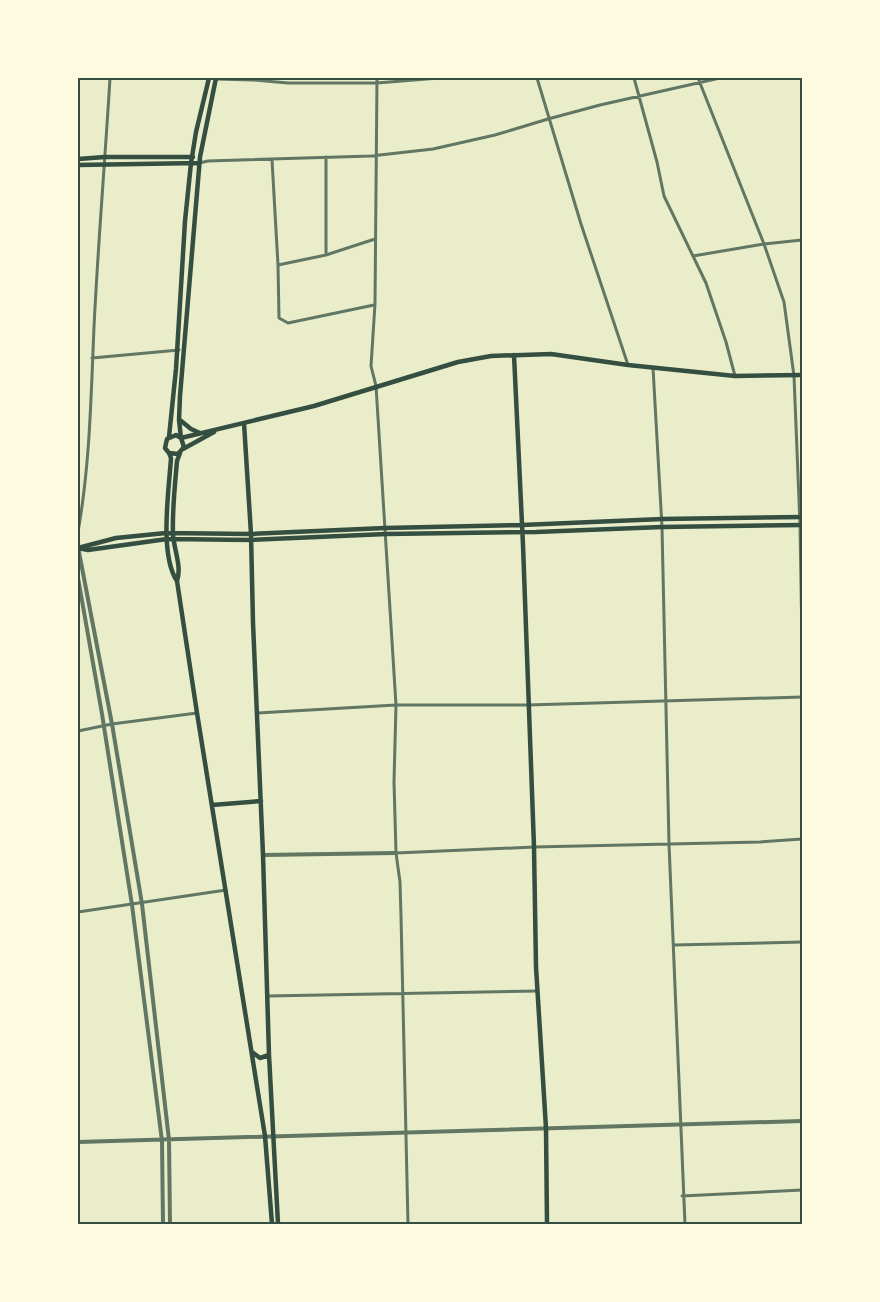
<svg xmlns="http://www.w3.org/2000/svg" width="880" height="1302" viewBox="0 0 880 1302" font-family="Rubik,sans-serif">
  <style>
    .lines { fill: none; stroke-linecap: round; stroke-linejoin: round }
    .minor { stroke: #617663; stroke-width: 3 }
    .tertiary { stroke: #617663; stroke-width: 4 }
    .secondary { stroke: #344e41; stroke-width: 4.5 }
    .neatline { fill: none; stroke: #344e41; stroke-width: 2 }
  </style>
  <rect width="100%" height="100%" fill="#e9edc9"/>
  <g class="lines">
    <path class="minor" d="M 377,78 L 375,304 L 371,366 L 376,386 L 396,705 L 394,782 L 396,853 L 400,882 L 401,916 L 408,1224
      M 537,78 L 581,224 L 628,365
      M 634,78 L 657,162 L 664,196 L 706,283 L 726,342 L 735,376
      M 698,78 L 764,244 L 784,302 L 794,376 L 800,525 L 802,642
      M 215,79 L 253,80 L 288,83 L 377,83 L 439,78
      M 326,157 L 326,255 L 278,265 L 279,318 L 288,323 L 374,305
      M 272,160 L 278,265
      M 199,163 L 208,161 L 371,156 L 433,149 L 495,135 L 548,119 L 600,105 L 720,78
      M 326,255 L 375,239
      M 693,256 L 764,244 L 802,240
      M 92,358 L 179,350
      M 653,368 L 662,527 L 669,844 L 685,1224
      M 78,532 C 90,464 91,396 94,327 C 98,244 105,161 110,78
      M 258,713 L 396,705 L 528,705 L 802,697
      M 78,731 L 112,724 L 197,713
      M 396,853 L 534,847 L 760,842 L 802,839
      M 78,912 L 226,890
      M 674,945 L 802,942
      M 268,996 L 537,991
      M 682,1196 L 802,1190"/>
    <path class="tertiary" d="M 78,547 L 112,724 L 142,904 L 169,1140 L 170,1224
      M 78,578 L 102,714 L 132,905 L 162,1141 L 163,1224
      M 263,855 L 396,853
      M 78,1142 L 802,1121"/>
    <path class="secondary" d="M 78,159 L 105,157 L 193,157
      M 78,165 L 199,163
      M 514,355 L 523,545 L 534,847 L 536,967 L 546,1128 L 547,1224
      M 180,420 L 191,429 L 200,433
      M 244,423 L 251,534 L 253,623 L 263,855 L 269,1055 L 278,1224
      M 169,437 L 176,369 L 185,221 L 191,163 L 196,132 L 209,78
      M 181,438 L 314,406 L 458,362 L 491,356 L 551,354 L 628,365 L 735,376 L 802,375
      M 181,438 L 176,435 L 167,439 L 165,448 L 169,453 L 178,454 L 184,447 L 181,438 L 179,420 L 180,396 L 200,157 L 216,78
      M 183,449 L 214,432
      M 169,453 L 171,458 C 169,490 159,554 177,581 L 197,713 L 265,1136 L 272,1224
      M 78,548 L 116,538 L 166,533 L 251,534 L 385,528 L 522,525 L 662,519 L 802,517
      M 78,548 L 88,550 L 167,539 L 251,540 L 386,534 L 536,532 L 662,527 L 802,525
      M 177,581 C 182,567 174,549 173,535 C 172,510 175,485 177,461 L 180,453
      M 212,805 L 261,801
      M 252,1052 L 260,1058 L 269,1055"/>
  </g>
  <rect width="880" height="1302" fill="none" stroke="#fefae0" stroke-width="158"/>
  <rect x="79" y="79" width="722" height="1144" class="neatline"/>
</svg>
